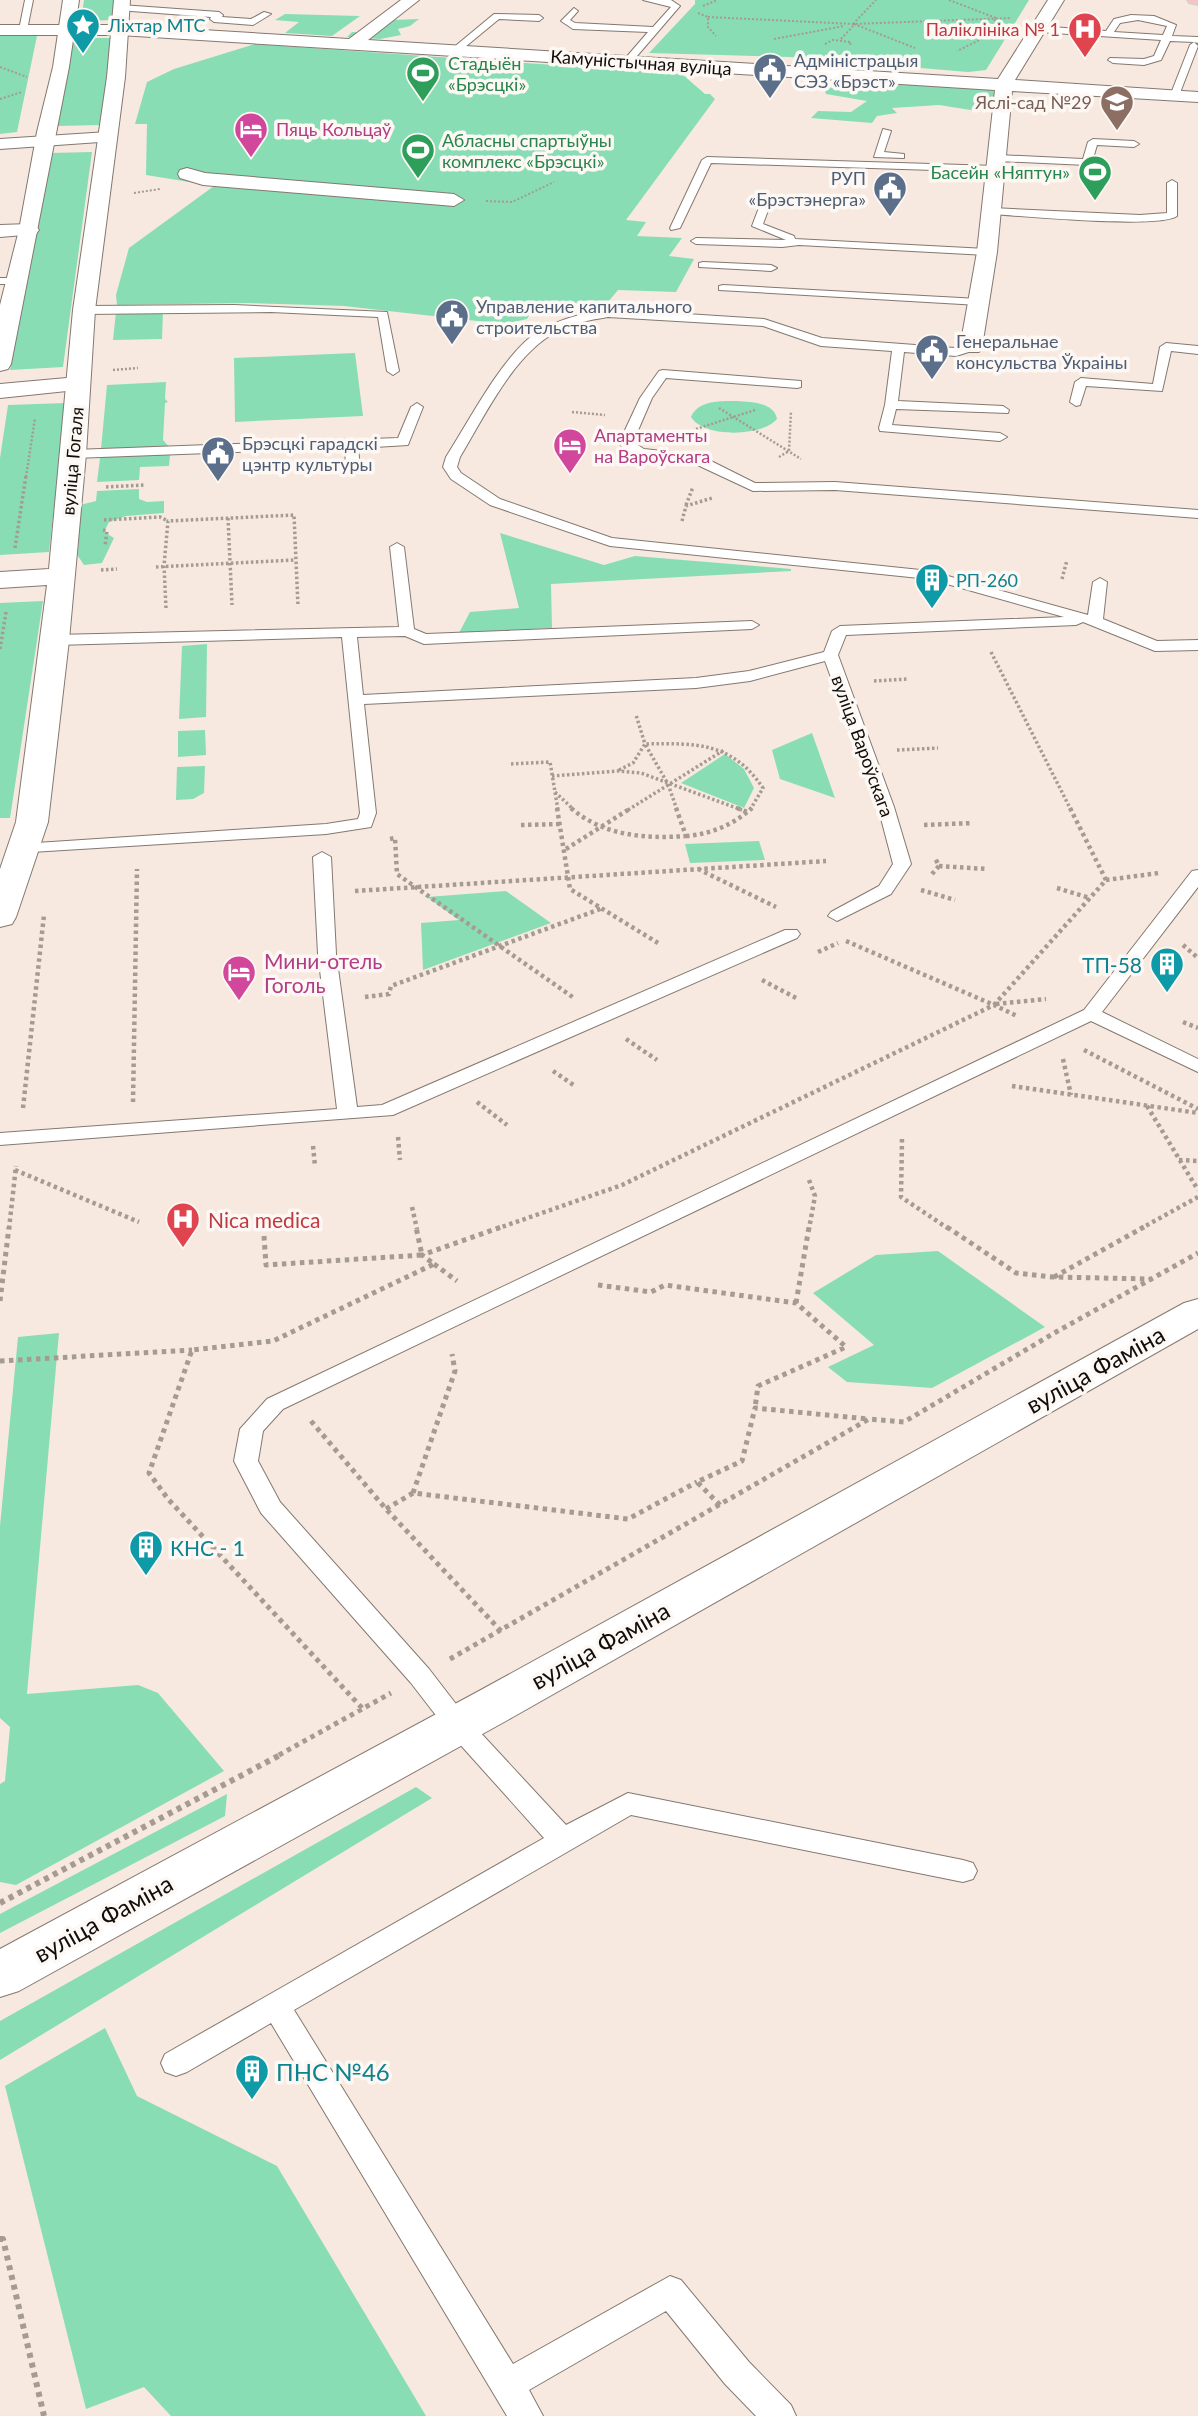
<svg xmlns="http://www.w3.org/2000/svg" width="1198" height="2416" viewBox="0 0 1198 2416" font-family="Lato,sans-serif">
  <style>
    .green { fill: #88ddb5 }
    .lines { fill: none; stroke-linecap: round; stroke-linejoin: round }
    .lane-casing { stroke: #84786f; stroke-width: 2 }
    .street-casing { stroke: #84786f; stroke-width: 2 }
    .secondary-casing { stroke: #84786f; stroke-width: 2 }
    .primary-casing { stroke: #cfcfce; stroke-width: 2 }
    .path-far5 { stroke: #a59b93; stroke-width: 2; stroke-dasharray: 2 2; stroke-linecap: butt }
    .path-far4 { stroke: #a59b93; stroke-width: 2.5; stroke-dasharray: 2 2; stroke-linecap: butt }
    .path-far3 { stroke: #a59b93; stroke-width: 3.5; stroke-dasharray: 2.5 2.5; stroke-linecap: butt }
    .path-far2 { stroke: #a59b93; stroke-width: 4.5; stroke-dasharray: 3.5 3.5; stroke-linecap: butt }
    .path-far1 { stroke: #a59b93; stroke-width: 5; stroke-dasharray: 4.5 4.5; stroke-linecap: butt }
    .path { stroke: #a59b93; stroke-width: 6; stroke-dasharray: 5 5; stroke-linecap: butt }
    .lane { fill: #fff; fill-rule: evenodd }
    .street { fill: #fff; fill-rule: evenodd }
    .secondary { fill: #fff; fill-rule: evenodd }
    .primary { fill: #f5c4c4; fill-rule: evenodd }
    .labels { text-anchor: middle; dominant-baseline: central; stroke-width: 7; stroke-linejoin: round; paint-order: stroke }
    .far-culture-label { font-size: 18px; fill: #0d838f; stroke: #fdf8f4; text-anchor: start }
    .far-health-label { font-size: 18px; fill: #be3a42; stroke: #fdf8f4; text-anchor: end }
    .far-service-label { font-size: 18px; fill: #4e5e75; stroke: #fdf8f4; text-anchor: start }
    .far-street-label { font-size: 18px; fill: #110d0a; stroke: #fdf8f4 }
    .far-leisure-label { font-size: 18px; fill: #27864d; stroke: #fdf8f4; text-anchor: start }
    .far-education-label { font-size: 18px; fill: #785e54; stroke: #fdf8f4; text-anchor: end }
    .far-hotel-label { font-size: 18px; fill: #b23c85; stroke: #fdf8f4; text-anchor: start }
    .hotel-label { font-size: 21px; fill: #b23c85; stroke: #fdf8f4; text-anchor: start }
    .culture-label { font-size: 21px; fill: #0d838f; stroke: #fdf8f4; text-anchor: end }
    .health-label { font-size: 21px; fill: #be3a42; stroke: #fdf8f4; text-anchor: start }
    .near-street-label { font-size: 24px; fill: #110d0a; stroke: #fdf8f4 }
    .near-culture-label { font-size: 24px; fill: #0d838f; stroke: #fdf8f4; text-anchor: start }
  </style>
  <rect width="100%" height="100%" fill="#f7e9df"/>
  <path class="green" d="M 84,0 L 116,0 L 114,20 L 81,21 Z
    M 695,0 L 1029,0 L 986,70 L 968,72 L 790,57 L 649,53 L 695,4 Z
    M 285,14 L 360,16 L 332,36 L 285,33 L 299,22 L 275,20 Z
    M 419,19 L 410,26 L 398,29 L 401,35 L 380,39 L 347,37 L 352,32 L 372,33 L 391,20 Z
    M 0,36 L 37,36 L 17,132 L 0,134 Z
    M 74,38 L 113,38 L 101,125 L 57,126 Z
    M 255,44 L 682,74 L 705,94 L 710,94 L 715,99 L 626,220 L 646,222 L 637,236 L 682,238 L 669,256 L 694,259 L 676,292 L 618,290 L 608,302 L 589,300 L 586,305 L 573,303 L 554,312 L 531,312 L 527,319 L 504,324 L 344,306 L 245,303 L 117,305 L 116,295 L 129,248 L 214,186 L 146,175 L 147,124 L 135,124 L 147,82 L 174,69 Z
    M 847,77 L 992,89 L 996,96 L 997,110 L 977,111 L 939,105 L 892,108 L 897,113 L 877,116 L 872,123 L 811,118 L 818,111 L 851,112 L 867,101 L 826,94 L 824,88 L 884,86 L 843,81 Z
    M 92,152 L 63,367 L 10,370 L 50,153 Z
    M 163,311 L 162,339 L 113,340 L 116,312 Z
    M 355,353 L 363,416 L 235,422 L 234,358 Z
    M 166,382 L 165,399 L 168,402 L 165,403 L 163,440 L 171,449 L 164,455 L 170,455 L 169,466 L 140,467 L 139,480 L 97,482 L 100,458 L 104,457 L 105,449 L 101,449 L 107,385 Z
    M 737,401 C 751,402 774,402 777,419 C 762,437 704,438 691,417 C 698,400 721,401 737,401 Z
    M 66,403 L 49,552 L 0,555 L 0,458 L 8,405 Z
    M 139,489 L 139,499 L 147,502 L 164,501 L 164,513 L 126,516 L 109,522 L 104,532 L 114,538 L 102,563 L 84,565 L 78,556 L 80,505 L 96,501 L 97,491 Z
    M 500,533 L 604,565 L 635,556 L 791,569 L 791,571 L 551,584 L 552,628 L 459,633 L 470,612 L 519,608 Z
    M 43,601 L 10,818 L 0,818 L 0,603 Z
    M 207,644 L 206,717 L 179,719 L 182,646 Z
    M 205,730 L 206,755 L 178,757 L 178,731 Z
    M 812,733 L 835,798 L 780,779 L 772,750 Z
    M 725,754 L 744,769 L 754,788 L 744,808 L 681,783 Z
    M 205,766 L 204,793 L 193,799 L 176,800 L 177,767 Z
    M 759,841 L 765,860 L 690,863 L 685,844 Z
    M 506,891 L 551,923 L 423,970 L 421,923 L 459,920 L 427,897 Z
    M 938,1251 L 1045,1327 L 932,1388 L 847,1382 L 828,1367 L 874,1345 L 813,1293 L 876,1255 Z
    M 59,1333 L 27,1694 L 138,1685 L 158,1693 L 224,1771 L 16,1885 L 0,1882 L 0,1784 L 5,1781 L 10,1727 L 0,1718 L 0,1526 L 18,1337 Z
    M 416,1787 L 432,1798 L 0,2060 L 0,2021 Z
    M 227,1794 L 225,1816 L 0,1933 L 0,1914 Z
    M 105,2028 L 137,2096 L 277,2166 L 426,2416 L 171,2416 L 144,2387 L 86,2409 L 5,2086 Z"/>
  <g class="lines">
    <g class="lane-casing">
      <path id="lane" d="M 25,0 L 33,0 L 27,30 L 23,33 L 19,30 Z
        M 643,0 L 671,0 L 680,6 L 631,63 L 623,61 L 648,32 L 573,29 L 561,21 L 574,8 L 578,11 L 570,20 L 575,23 L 653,27 L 671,7 Z
        M 121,5 L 219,12 L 223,15 L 222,17 L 251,19 L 264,12 L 271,14 L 253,25 L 214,22 L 210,19 L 211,17 L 118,10 Z
        M 494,14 L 539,15 L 543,18 L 539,21 L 499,19 L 459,52 L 453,52 L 453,48 Z
        M 1131,15 L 1154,16 L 1176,25 L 1172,36 L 1198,37 L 1198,43 L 1194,42 L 1198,46 L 1178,98 L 1170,96 L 1190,45 L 1194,42 L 1170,41 L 1161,60 L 1144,65 L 1113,63 L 1108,60 L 1110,58 L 1144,59 L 1154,56 L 1161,40 L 1038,32 L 1034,29 L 1038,26 L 1106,31 L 1114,19 ZM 1138,20 L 1167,26 L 1163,35 L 1114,32 L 1120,23 Z
        M 883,129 L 891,131 L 884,152 L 904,154 L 904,158 L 874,157 Z
        M 1093,139 L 1134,141 L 1139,144 L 1134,147 L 1097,145 L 1092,162 L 1087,165 L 998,161 L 993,158 L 998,155 L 1083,159 L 1088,142 Z
        M 707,157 L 996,166 L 1001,169 L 996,172 L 711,163 L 680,228 L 671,230 L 670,228 L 702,160 Z
        M 1172,180 L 1177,183 L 1177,216 C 1159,229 1023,216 992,214 L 987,211 L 992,208 L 1140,215 L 1167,213 L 1167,183 Z
        M 768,194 L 773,197 L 763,224 L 794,236 L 795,239 L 987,249 L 993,252 L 987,255 L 799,245 L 782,247 L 696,244 L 691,241 L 696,238 L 786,240 L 752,226 L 763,197 Z
        M 703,262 L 771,265 L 777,268 L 771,271 L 699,267 L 699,263 Z
        M 0,278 L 15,278 L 21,281 L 15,284 L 0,284 Z
        M 723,285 L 979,299 L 985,302 L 979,305 L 719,290 L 719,286 Z
        M 234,305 L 387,312 L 399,371 L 393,375 L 387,371 L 378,317 L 271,312 L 84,314 L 78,310 L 84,306 Z
        M 608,309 L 764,319 L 822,338 L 955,348 L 975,344 L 975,350 L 956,356 L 904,352 L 898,401 L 1003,406 L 1009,410 L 1008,413 L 896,409 L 892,425 L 1000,433 L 1007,437 L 1000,441 L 880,431 L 879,428 L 885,405 L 892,351 L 821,346 L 763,326 L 608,317 C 590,320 572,323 556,332 C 513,355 484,417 460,457 L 457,467 L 461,473 L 500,499 L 612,538 L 930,571 L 1088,615 L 1093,582 L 1100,578 L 1107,582 L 1103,619 L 1157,641 L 1198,640 L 1198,650 L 1155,651 L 1083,622 L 1076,625 L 846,635 L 838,655 L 894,807 L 911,864 L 891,894 L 837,921 L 828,916 L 831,912 L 879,886 L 893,864 L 878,807 L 825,661 L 750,681 L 696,688 L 364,704 L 376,813 L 371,827 L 326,834 L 15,853 L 12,849 L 21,844 L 326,824 L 358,819 L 360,813 L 342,637 L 55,645 L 47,640 L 55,635 L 399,627 L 390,547 L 397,543 L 404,547 L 414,629 L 426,634 L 752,621 L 759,625 L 752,629 L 424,644 L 405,636 L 357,637 L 363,695 L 696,678 L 749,671 L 824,652 L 832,631 L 840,626 L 1064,617 L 929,579 L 610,546 L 490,505 L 451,479 L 443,467 L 446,457 C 469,421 496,368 527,340 C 549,321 580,314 608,309 Z
        M 1166,343 L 1198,346 L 1198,354 L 1171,351 L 1162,391 L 1086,386 L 1080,405 L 1076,406 L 1070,402 L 1075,382 L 1081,378 L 1153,384 L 1160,347 Z
        M 663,370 L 801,381 L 801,387 L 797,388 L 666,378 L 652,398 L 633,442 L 644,449 L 699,455 L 755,483 L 835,482 L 1198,510 L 1198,518 L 835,490 L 753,491 L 691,462 L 641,457 L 621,446 L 619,443 L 640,398 L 659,371 Z
        M 417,403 L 423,407 L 408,445 L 358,448 L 360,467 L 353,471 L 346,467 L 345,448 L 74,458 L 67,454 L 74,450 L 398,438 L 411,407 Z
        M 322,852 L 331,857 L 336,954 L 357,1107 L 382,1105 L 785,930 L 797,930 L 800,934 L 797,938 L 393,1115 L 0,1145 L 0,1133 L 337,1109 L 318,954 L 313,857 Z
        M 1198,870 L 1198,887 L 1102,1012 L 1198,1059 L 1198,1072 L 1091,1021 L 283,1409 L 263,1431 L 258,1461 L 280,1502 L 429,1669 L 466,1717 L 566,1825 L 628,1793 L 963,1860 L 973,1863 L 977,1871 L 973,1879 L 963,1882 L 631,1815 L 294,2010 L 513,2364 L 670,2276 L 681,2280 L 749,2362 L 791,2405 L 796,2416 L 756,2416 L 725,2384 L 666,2311 L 529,2390 L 543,2416 L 507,2416 L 271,2023 L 187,2072 L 176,2076 L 165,2072 L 161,2063 L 165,2054 L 544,1838 L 448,1731 L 411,1683 L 261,1513 L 234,1461 L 240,1429 L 267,1399 L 1084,1010 L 1192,871 Z"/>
    </g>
    <g class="street-casing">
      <path id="street" d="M 401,0 L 419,0 L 368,40 L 998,79 L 1048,0 L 1064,0 L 1015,80 L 1198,92 L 1198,102 L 1012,91 L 997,252 L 982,347 L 979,352 L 963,352 L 960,347 L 977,252 L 995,90 L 120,35 L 0,35 L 0,25 L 120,25 L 349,39 Z
        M 108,132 L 117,137 L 114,141 L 0,149 L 0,139 Z
        M 187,168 L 205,173 L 454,194 L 464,200 L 454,206 L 203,185 L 180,178 L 178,174 L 180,170 Z
        M 29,224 L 36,226 L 39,230 L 36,234 L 0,237 L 0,225 Z
        M 78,377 L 86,379 L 89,384 L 86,389 L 0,398 L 0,384 Z"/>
    </g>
    <g class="secondary-casing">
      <path id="secondary" d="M 63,0 L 79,0 L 69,67 L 11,364 L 8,369 L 0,371 L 0,305 L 19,230 L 37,132 L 53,67 Z
        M 114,0 L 130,0 L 125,77 L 95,310 L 86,454 L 69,640 L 48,822 L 16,917 L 12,924 L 0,927 L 0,869 L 16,822 L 47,585 L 0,588 L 0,572 L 49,569 L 73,310 L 107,77 Z
        M 1198,1299 L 1198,1329 L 513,1717 L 19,1991 L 0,1997 L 0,1949 L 479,1691 L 1184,1303 Z"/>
    </g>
    <g class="primary-casing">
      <path id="primary" d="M 1187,0 L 1198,0 L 1198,5 L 1189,3 Z"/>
    </g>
    <path class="path-far5" d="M 949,0 L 996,18 L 988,36 L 957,51
      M 703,6 L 718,0
      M 698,13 L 708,17 L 708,27 L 716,36
      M 708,17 L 854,24 L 1010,18
      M 853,24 L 876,0
      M 854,24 L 915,48
      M 774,39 L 844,26
      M 841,39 L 854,25
      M 825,44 L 833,40 L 851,42 L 850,45
      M 0,67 L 27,77
      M 0,99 L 22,92
      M 134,193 L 160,189
      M 486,201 L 512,202 L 554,182"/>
    <path class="path-far4" d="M 113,370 L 138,368
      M 719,408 L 801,459
      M 572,412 L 605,415
      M 696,429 L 755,410
      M 779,457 L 789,451 L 791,411
      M 26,477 L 35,418"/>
    <path class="path-far3" d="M 106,487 L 144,485
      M 686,505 L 693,487
      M 228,518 L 232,605
      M 104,520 L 160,517 L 168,521
      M 682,521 L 686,506 L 712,498
      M 103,530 L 107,531 L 105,546
      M 15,548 L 26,475
      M 156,567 L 295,560
      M 101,570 L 117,569
      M 1062,579 L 1067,560
      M 166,608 L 164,566 L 168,521 L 294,515 L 298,606
      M 0,649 L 6,612
      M 991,652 L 1071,810
      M 874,681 L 908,679
      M 897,750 L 938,748
      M 511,764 L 550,762 L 558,810
      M 619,770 L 633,763 L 645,744 L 636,715
      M 552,776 L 618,771 L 641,773 L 742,810
      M 555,792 L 574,810
      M 628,810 L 724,750
      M 677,810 L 668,784 L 645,744 C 696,743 732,742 763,788 L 750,810"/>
    <path class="path-far2" d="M 557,808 L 570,889 L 658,943
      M 571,808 C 603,836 646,839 686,836
      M 676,808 L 686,836
      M 737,808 L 747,812
      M 521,825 L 561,824
      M 924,825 L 973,823
      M 686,836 C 711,834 733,825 752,808
      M 390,839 L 395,838 L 397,874 L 574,998
      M 566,849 L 631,808
      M 939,866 L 987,869
      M 698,869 L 776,907
      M 932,874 L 939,866 L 935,858
      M 1106,880 L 1159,873
      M 1057,888 L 1090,898
      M 921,890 L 955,900
      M 355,891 L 826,861
      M 846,941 L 994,1005 L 1106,880 L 1070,808
      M 1183,945 L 1198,958
      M 818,952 L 838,943
      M 762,980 L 798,999
      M 365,997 L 389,994 L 391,986 L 603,908
      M 996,1004 L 1046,999
      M 1183,1022 L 1198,1028
      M 626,1039 L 657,1060
      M 1084,1050 L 1198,1109
      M 1063,1059 L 1071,1095
      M 553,1071 L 575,1086
      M 1012,1086 L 1198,1113
      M 133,1102 L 137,869
      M 477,1102 L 507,1125
      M 1147,1106 L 1198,1190
      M 23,1108 L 44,915
      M 398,1137 L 400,1160
      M 902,1139 L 901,1197 L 949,1229
      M 313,1146 L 315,1166
      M 1179,1160 L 1198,1161
      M 15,1170 L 139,1222
      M 809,1180 L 815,1196 L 809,1229
      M 412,1207 L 417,1229
      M 9,1229 L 16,1166
      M 496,1229 L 622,1185 L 994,1005 L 1017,1016
      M 1140,1229 L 1198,1197"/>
    <path class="path-far1" d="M 947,1227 L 1016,1273 L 1053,1277 L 1150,1279
      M 264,1236 L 266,1265 L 422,1255 L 416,1227
      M 434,1264 L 457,1281
      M 1054,1277 L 1144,1227
      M 598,1285 L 651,1292 L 665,1285 L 796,1303 L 846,1347 L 758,1386 L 755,1408
      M 0,1301 L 9,1227
      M 796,1303 L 809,1227
      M 0,1361 L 192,1350
      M 311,1421 L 386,1509 L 501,1631
      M 413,1493 L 455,1371 L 452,1354
      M 720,1505 L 697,1482 L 742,1461 L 755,1408 L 868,1419
      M 386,1509 L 413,1493 L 628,1519 L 697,1482
      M 450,1659 L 869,1419 L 904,1422 L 1056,1332 L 1198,1253
      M 362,1708 L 168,1499 L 149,1473 L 192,1350 L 273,1341 L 434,1264 L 422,1255 L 501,1227
      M 279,1755 L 391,1693"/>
    <path class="path" d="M 0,1903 L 282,1754
      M 0,2239 L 3,2239 L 44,2416"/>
    <use href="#lane" class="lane"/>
    <use href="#street" class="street"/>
    <use href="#secondary" class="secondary"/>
    <use href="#primary" class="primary"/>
  </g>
  <defs>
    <g id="sight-pin" transform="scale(1.75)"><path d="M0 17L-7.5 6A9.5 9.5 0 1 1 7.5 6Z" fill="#0f9aa8" stroke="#fdf8f4"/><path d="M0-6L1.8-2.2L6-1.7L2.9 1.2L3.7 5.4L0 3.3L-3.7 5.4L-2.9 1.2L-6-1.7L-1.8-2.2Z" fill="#fff"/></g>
    <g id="hospital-pin" transform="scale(1.75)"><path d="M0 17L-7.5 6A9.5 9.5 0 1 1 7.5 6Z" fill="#e0444e" stroke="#fdf8f4"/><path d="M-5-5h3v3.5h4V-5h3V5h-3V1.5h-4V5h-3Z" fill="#fff"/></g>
    <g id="civic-pin" transform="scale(1.75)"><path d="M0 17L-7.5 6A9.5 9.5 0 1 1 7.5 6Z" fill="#5c6f8a" stroke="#fdf8f4"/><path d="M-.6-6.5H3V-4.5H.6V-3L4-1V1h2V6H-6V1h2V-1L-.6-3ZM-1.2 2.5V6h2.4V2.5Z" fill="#fff"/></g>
    <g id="stadium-pin" transform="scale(1.75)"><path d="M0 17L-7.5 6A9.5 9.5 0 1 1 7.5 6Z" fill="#2e9e5b" stroke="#fdf8f4"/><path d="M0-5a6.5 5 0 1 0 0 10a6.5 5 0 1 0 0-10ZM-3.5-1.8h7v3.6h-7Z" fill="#fff"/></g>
    <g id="school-pin" transform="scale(1.75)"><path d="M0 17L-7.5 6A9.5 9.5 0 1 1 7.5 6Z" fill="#8d6e63" stroke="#fdf8f4"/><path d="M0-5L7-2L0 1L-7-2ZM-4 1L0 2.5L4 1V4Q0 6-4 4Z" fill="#fff"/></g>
    <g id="hotel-pin" transform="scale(1.75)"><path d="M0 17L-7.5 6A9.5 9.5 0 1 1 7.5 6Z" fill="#d1479c" stroke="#fdf8f4"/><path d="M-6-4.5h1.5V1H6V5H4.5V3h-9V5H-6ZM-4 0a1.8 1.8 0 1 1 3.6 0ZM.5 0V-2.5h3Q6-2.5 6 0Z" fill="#fff"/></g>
    <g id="building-pin" transform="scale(1.75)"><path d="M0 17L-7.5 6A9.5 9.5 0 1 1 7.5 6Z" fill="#0f9aa8" stroke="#fdf8f4"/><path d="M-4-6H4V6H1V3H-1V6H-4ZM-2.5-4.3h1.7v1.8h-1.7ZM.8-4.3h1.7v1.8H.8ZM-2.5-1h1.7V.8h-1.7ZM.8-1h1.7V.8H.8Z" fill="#fff"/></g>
  </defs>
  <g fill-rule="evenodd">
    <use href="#sight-pin" x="83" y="25"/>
    <use href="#hospital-pin" x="1085" y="29"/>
    <use href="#civic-pin" x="770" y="70"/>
    <use href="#stadium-pin" x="423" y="73"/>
    <use href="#school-pin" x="1117" y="102"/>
    <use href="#hotel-pin" x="251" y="129"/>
    <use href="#stadium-pin" x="418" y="150"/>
    <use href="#stadium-pin" x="1095" y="172"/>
    <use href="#civic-pin" x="890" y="188"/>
    <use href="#civic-pin" x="452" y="316"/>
    <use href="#civic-pin" x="932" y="351"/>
    <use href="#hotel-pin" x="570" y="445"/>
    <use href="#civic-pin" x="218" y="453"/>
    <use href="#building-pin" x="932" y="580"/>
    <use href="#building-pin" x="1167" y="964"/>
    <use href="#hotel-pin" x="239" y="972"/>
    <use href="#hospital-pin" x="183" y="1219"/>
    <use href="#building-pin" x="146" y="1547"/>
    <use href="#building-pin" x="252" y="2071"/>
  </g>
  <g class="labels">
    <g class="far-culture-label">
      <text x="108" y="25">Ліхтар МТС</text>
      <text x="956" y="580">РП-260</text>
    </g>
    <g class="far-health-label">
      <text x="1060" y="29">Паліклініка № 1</text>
    </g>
    <g class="far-service-label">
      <text x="794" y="60">Адміністрацыя<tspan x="794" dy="21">СЭЗ «Брэст»</tspan></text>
      <text x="866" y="178" text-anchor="end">РУП<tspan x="866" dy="21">«Брэстэнерга»</tspan></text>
      <text x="476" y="306">Управление капитального<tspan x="476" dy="21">строительства</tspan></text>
      <text x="956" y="341">Генеральнае<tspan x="956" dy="21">консульства Ўкраіны</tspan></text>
      <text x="242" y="443">Брэсцкі гарадскі<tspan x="242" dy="21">цэнтр культуры</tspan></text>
    </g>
    <g class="far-street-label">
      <text transform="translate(641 62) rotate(4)">Камуністычная вуліца</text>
      <text transform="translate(72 461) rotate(-85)">вуліца Гогаля</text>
      <text transform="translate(863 746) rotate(70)">вуліца Вароўскага</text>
    </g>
    <g class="far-leisure-label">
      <text x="448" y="63">Стадыён<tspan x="448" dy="21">«Брэсцкі»</tspan></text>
      <text x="442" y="140">Абласны спартыўны<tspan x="442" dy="21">комплекс «Брэсцкі»</tspan></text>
      <text x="1070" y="172" text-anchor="end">Басейн «Няптун»</text>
    </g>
    <g class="far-education-label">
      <text x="1092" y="102">Яслі-сад №29</text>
    </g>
    <g class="far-hotel-label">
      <text x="276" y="129">Пяць Кольцаў</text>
      <text x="594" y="435">Апартаменты<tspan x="594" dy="21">на Вароўскага</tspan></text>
    </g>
    <g class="hotel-label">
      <text x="264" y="960">Мини-отель<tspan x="264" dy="24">Гоголь</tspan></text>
    </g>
    <g class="culture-label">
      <text x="1142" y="964">ТП-58</text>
      <text x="170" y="1547" text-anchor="start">КНС - 1</text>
    </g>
    <g class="health-label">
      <text x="208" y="1219">Nica medica</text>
    </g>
    <g class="near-street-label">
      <text transform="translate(1095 1369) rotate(-29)">вуліца Фаміна</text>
      <text transform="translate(600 1645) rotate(-29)">вуліца Фаміна</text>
      <text transform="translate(103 1918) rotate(-29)">вуліца Фаміна</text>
    </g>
    <g class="near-culture-label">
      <text x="276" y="2071">ПНС №46</text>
    </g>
  </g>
</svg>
